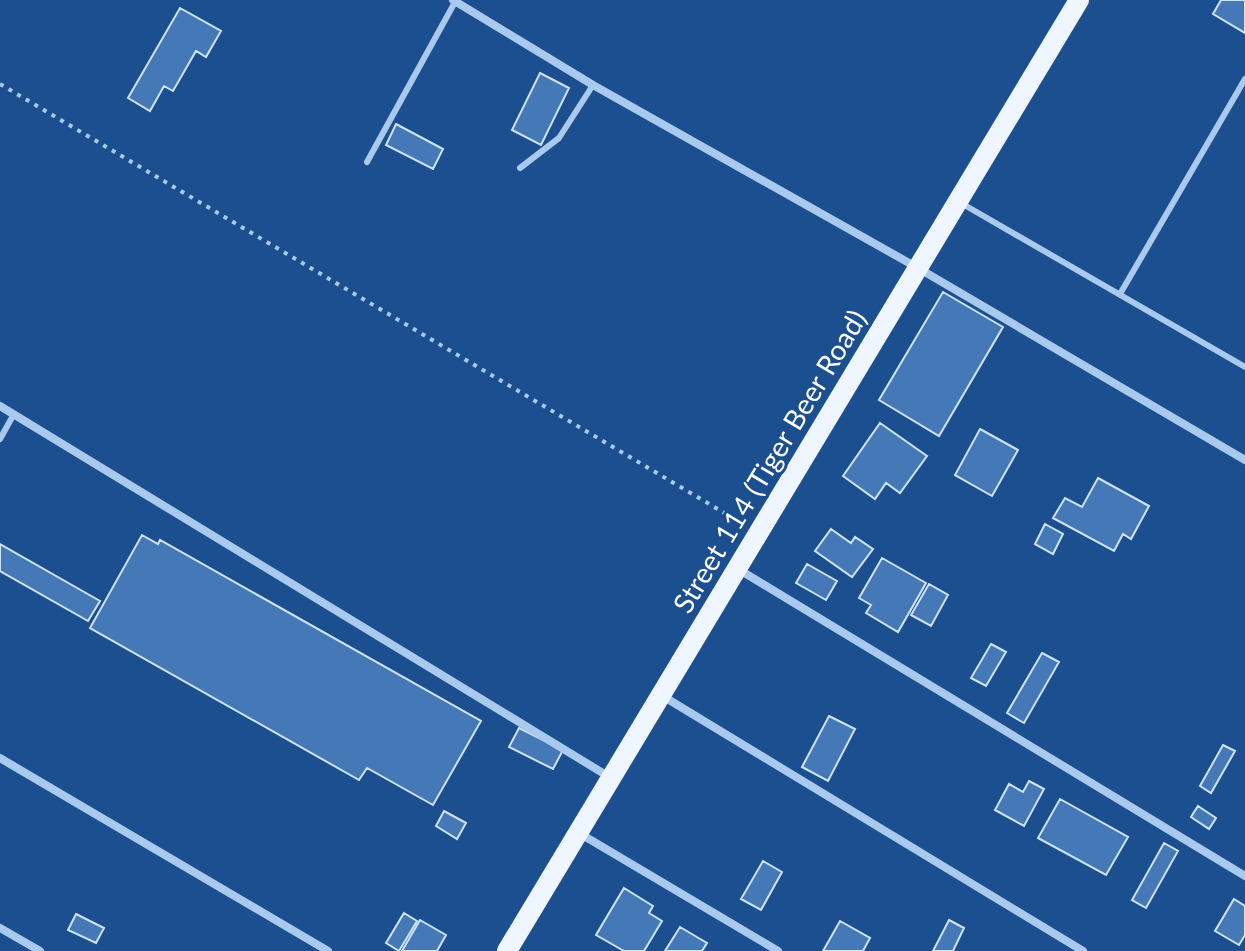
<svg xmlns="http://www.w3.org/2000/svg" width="1245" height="951" viewBox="0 0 1245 951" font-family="Lato,sans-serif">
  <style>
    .building { fill: #4478b7; stroke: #cfe3fa; stroke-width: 2 }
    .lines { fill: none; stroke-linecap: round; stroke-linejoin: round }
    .path { stroke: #a9c9ee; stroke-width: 4; stroke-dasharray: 4 6; stroke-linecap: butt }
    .lane { stroke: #a9c9ee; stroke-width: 6 }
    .street { stroke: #a9c9ee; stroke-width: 8 }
    .primary { stroke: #f0f6ff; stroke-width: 20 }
    .labels { text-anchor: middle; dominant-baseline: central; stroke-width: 6; stroke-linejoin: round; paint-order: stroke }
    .street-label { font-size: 28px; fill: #fff; stroke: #1b4f8f }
  </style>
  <rect width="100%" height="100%" fill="#1b4f8f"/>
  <path class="building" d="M 1221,0 L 1245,0 L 1245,33 L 1213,14 Z
    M 180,8 L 221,31 L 206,57 L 196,51 L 173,91 L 164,86 L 150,111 L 128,98 Z
    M 540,73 L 569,88 L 541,145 L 512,130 Z
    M 396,124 L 443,149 L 433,169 L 386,145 Z
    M 943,292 L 1003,327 L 939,436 L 879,400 Z
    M 880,423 L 927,456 L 900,493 L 886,483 L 875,499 L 843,476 Z
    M 980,429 L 1018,450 L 992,496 L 955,475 Z
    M 1098,478 L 1149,506 L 1131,539 L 1123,534 L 1114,551 L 1053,518 L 1065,498 L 1082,507 Z
    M 1045,524 L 1063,534 L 1053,554 L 1035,544 Z
    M 831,529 L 851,543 L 855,537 L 873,549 L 852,577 L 815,551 Z
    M 142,535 L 158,544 L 160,540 L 481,721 L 433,805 L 367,768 L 359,780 L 90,628 Z
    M 0,544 L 100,601 L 88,621 L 0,571 Z
    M 882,558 L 926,583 L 898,632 L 866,613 L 871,605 L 859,598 Z
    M 807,564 L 837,581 L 826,600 L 796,583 Z
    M 929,584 L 948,595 L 931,626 L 911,615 Z
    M 991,644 L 1006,652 L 986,686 L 971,678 Z
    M 1042,653 L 1059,662 L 1024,723 L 1007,713 Z
    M 829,716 L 855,729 L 828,781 L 802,767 Z
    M 519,728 L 563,750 L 553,769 L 509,747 Z
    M 1223,745 L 1235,751 L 1211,793 L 1200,786 Z
    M 1029,781 L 1044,789 L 1024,826 L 995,810 L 1009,784 L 1023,792 Z
    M 1060,799 L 1128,837 L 1106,875 L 1038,838 Z
    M 1198,806 L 1216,818 L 1209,829 L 1191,817 Z
    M 444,811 L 466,823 L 457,839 L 436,826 Z
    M 1164,843 L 1178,851 L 1146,908 L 1132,900 Z
    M 763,861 L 782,872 L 761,910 L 741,899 Z
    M 624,888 L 653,906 L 649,913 L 662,921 L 644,951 L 624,951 L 596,935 Z
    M 1234,899 L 1245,906 L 1245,935 L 1239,945 L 1215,931 Z
    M 404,913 L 417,921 L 399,951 L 386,943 Z
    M 76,914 L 104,928 L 96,943 L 68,930 Z
    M 420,920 L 446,935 L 437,951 L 402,951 Z
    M 949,920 L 964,928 L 953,951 L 933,951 Z
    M 840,921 L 870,938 L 863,951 L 823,951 Z
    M 680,927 L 707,943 L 702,951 L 665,951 Z"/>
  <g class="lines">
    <path class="path" d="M 0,84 L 743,524"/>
    <path class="lane" d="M 367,162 L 455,2
      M 520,168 L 559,138 L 593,85
      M 961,203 L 1245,367
      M 1120,294 L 1245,79
      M 0,439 L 14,414"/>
    <path class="street" d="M 453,0 L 593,85 L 918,268 L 1245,460
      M 0,406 L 611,778
      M 738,569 L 1245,876
      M 661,695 L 1083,951
      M 0,758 L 328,951
      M 579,833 L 778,951
      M 0,928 L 40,951"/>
    <path class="primary" d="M 507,951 L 1079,0"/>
  </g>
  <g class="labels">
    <g class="street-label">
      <text transform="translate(769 461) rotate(-59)">Street 114 (Tiger Beer Road)</text>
    </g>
  </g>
</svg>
